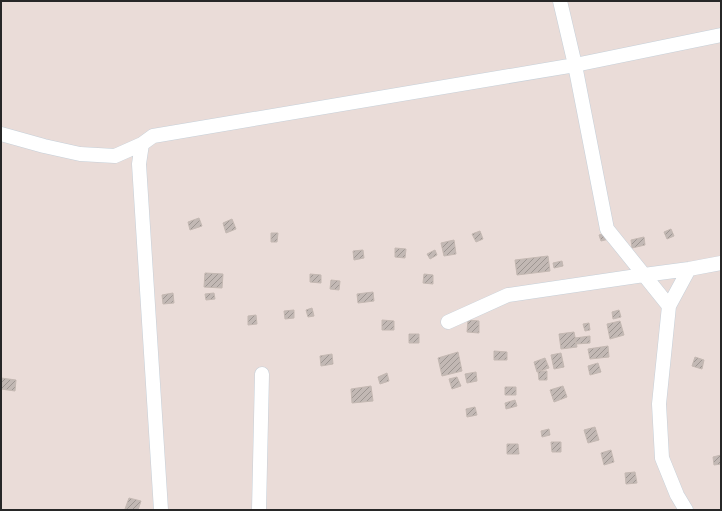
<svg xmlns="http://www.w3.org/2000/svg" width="722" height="511" viewBox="0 0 722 511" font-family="Signika,sans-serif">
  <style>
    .building { fill: url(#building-hatch); stroke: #c4b8b2 }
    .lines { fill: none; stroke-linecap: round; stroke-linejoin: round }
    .street-casing { stroke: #c6d0d9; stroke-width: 15 }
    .street { stroke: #fff; stroke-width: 14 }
  </style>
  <defs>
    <pattern id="building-hatch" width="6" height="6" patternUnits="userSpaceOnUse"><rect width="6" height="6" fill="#c2b8b4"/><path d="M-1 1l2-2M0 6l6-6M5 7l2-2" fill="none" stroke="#9e9692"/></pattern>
  </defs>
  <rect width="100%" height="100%" fill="#eadcd8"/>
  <path class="building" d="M 199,218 L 202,226 L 190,230 L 188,222 Z
    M 232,219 L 236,229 L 226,233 L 223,223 Z
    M 671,229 L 674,236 L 667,239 L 664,232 Z
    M 480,231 L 483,239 L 476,242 L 472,234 Z
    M 271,233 L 278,233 L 277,242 L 271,242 Z
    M 607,233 L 609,239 L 601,241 L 599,235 Z
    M 644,237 L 645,245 L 632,248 L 631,240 Z
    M 454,240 L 456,254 L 444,256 L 441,243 Z
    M 395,248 L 406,249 L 405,258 L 395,257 Z
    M 363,250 L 364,258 L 354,260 L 353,251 Z
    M 435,250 L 437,255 L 430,259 L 427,254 Z
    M 548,256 L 550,271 L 517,275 L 515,260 Z
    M 562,261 L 563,266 L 554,268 L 553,263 Z
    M 205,273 L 223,274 L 222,288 L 204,287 Z
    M 310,274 L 321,275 L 321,283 L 310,282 Z
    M 424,274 L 433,275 L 433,284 L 423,283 Z
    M 331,280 L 340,281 L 339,290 L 330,289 Z
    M 373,292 L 374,301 L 358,303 L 357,294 Z
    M 173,293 L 174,303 L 163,304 L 162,295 Z
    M 214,293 L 215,299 L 206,300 L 205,294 Z
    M 312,308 L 314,316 L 308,317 L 306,310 Z
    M 294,310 L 294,318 L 285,319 L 284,311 Z
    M 619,310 L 621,317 L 613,319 L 612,312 Z
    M 256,315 L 257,324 L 248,325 L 248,316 Z
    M 382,320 L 394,321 L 394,330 L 382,330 Z
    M 468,320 L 479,321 L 479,333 L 467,332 Z
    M 620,321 L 624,335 L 610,339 L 607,324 Z
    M 589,323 L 590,330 L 585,331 L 583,324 Z
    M 574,332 L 577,347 L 561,349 L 559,334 Z
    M 409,334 L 419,334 L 419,343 L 409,343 Z
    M 590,336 L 590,343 L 576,344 L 575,338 Z
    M 608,346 L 609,357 L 590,359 L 588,349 Z
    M 494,351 L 507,352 L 507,360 L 494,360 Z
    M 458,352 L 462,371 L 442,376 L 438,358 Z
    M 561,353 L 564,367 L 554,369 L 551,355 Z
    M 332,354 L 333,364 L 321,366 L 320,356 Z
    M 695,357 L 704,360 L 702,369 L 692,366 Z
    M 545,358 L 549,368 L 537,372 L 534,362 Z
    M 598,363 L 601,372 L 590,375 L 588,366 Z
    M 538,371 L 547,371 L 547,380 L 539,380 Z
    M 476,372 L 477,381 L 467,383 L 465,374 Z
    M 387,373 L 389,381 L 380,384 L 378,377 Z
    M 457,377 L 461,386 L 452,389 L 449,379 Z
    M 1,378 L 16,380 L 15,391 L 1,389 Z
    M 371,386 L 373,401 L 352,403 L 351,389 Z
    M 563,386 L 567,397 L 554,402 L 550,390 Z
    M 505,387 L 516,387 L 516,395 L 505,395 Z
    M 515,400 L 517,406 L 506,409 L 505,403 Z
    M 475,407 L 477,415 L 467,417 L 466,409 Z
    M 595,427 L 599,440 L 588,443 L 584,430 Z
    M 549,429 L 550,435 L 542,437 L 541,431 Z
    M 551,442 L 561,442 L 561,452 L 552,452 Z
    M 507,444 L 518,444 L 519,454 L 507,454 Z
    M 611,450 L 614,462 L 604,465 L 601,453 Z
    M 721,455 L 721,464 L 714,465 L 713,457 Z
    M 635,472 L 637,483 L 626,484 L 625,473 Z
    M 129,498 L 141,501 L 138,510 L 125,509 Z"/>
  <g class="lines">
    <g class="street-casing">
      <path id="street" d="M 560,1 L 575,65 L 607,229 L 669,306 L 659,404 L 662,458 L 677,495 L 686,510
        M 1,134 L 44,146 L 80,154 L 115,156 L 142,144
        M 669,306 L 689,269
        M 448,322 L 508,295 L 644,275 L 689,269 L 721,263
        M 161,510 L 139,164 L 142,144 L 153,136 L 575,65 L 721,35
        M 259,510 L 262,374"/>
    </g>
    <use href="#street" class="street"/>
  </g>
  <rect width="722" height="511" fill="none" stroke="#272727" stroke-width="4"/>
</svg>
